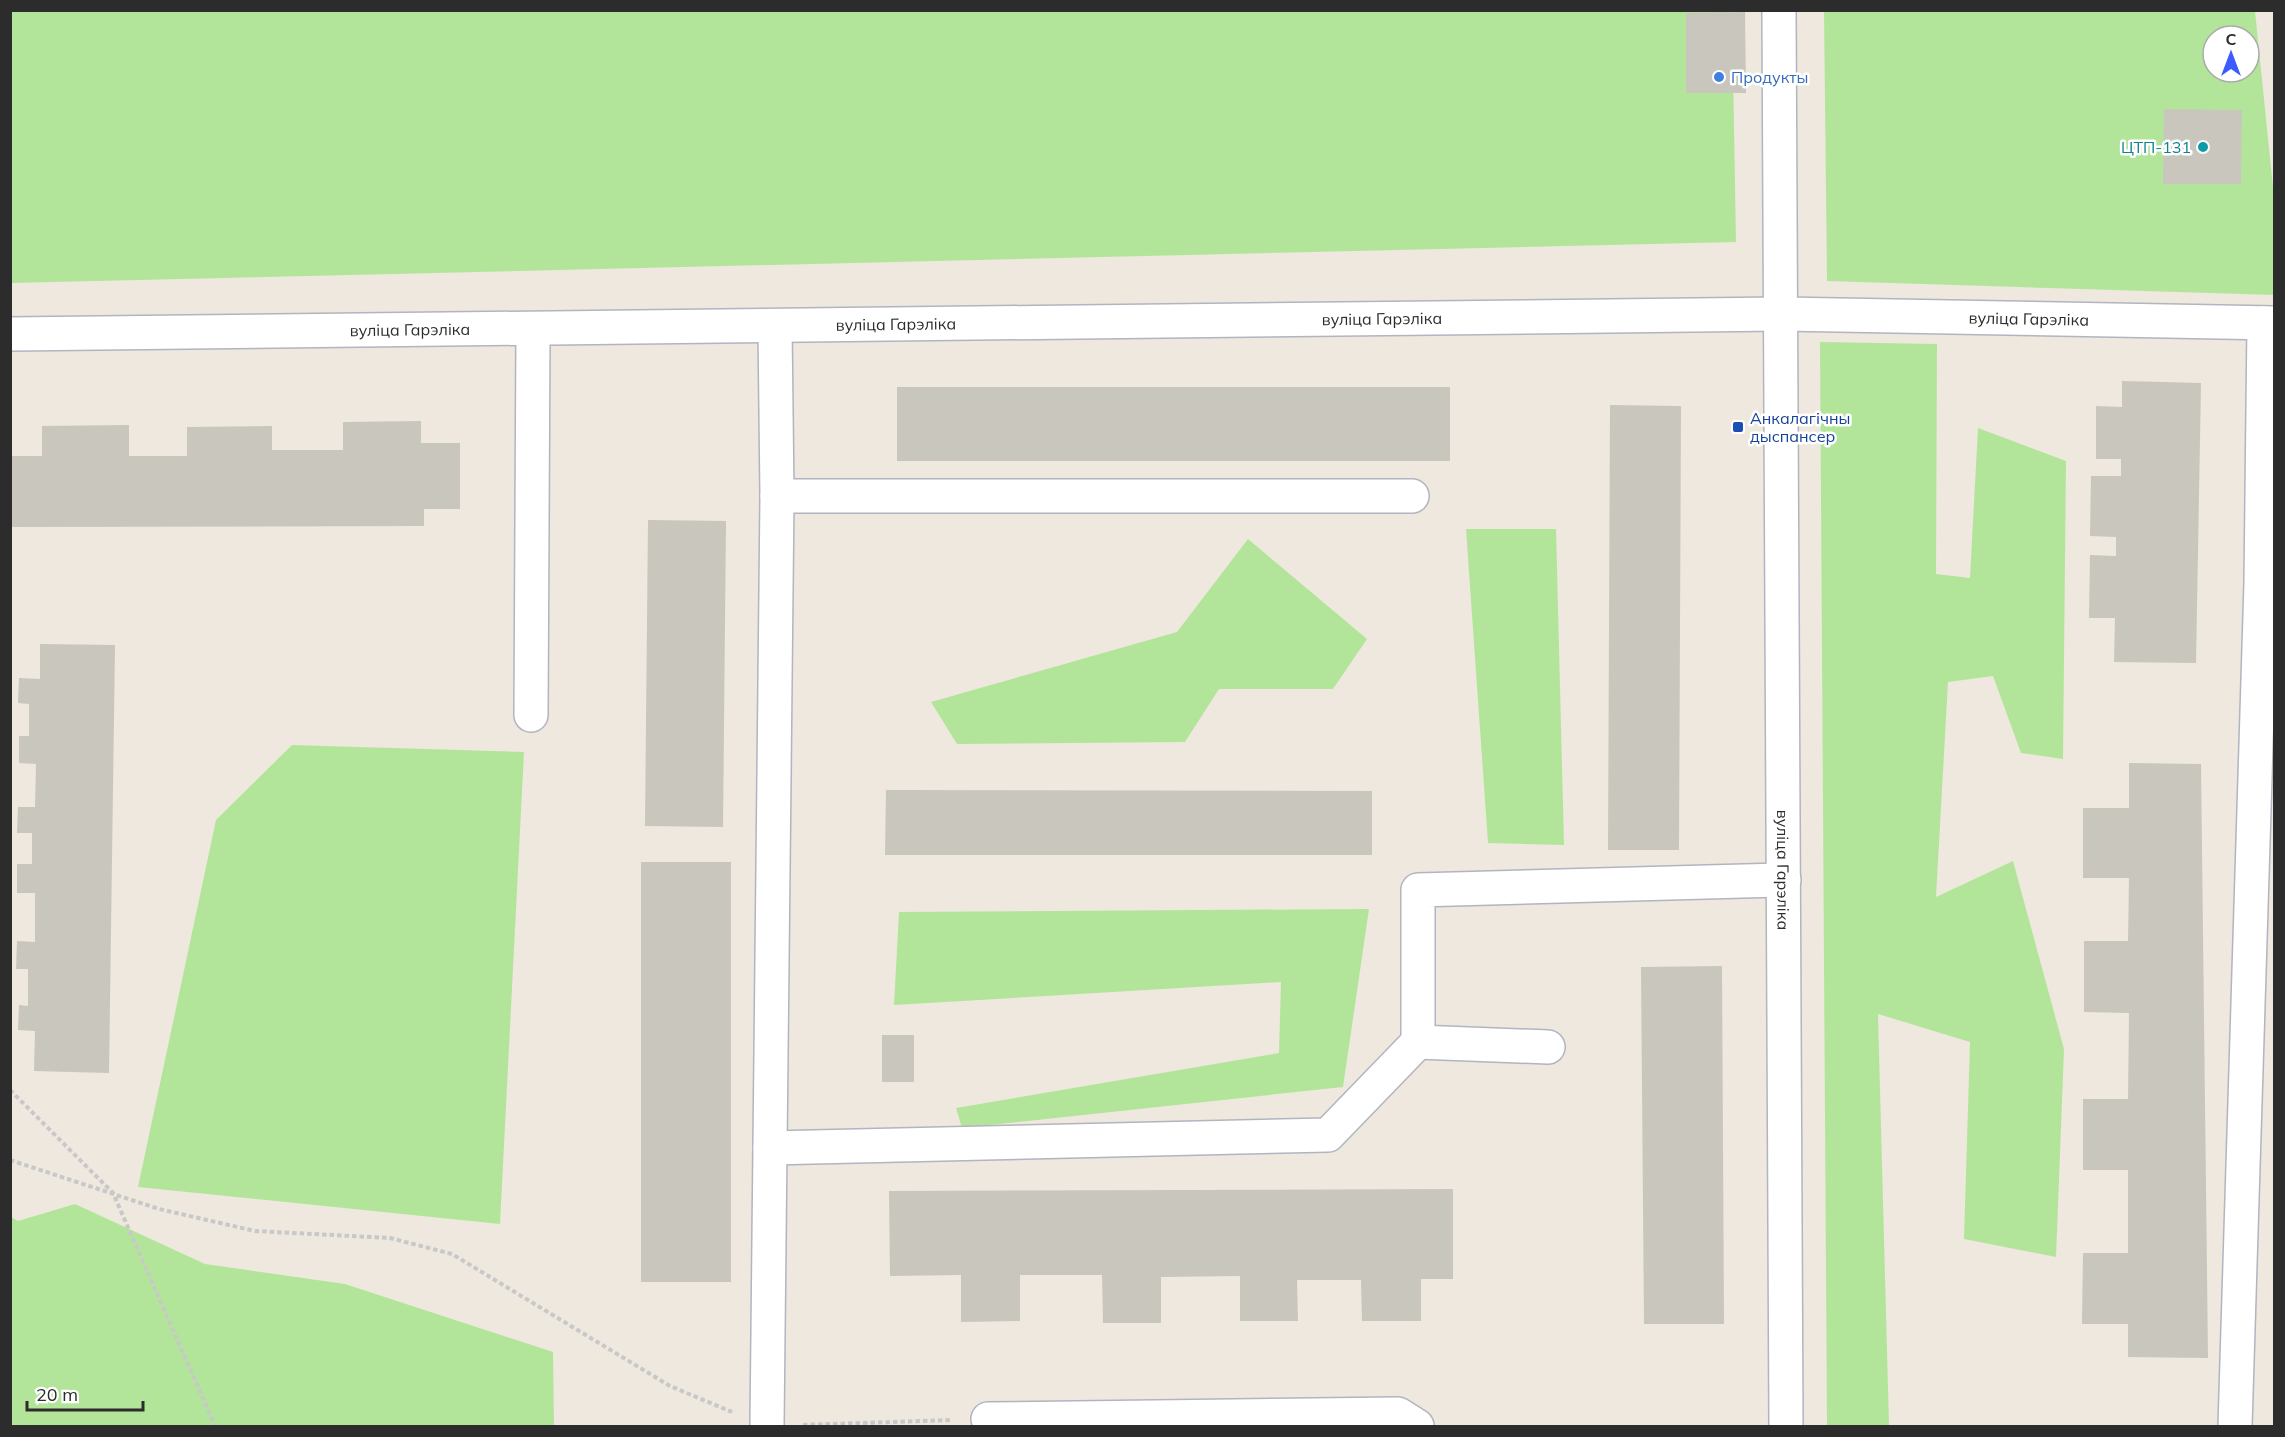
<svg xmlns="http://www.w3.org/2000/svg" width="2285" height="1437" viewBox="0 0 2285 1437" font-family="Mulish,sans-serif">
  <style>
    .green { fill: #b2e59a; fill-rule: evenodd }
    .building { fill: #c9c6bd }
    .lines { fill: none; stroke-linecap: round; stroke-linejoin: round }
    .minor-casing { stroke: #b2b4c0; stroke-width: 36 }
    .path { stroke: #c8c8c8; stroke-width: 4; stroke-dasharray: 4.5 3; stroke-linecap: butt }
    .minor { stroke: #fff; stroke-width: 33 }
    .shop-dot { fill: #3f7fe0; stroke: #fff; stroke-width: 2 }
    .culture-dot { fill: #0f9aa8; stroke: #fff; stroke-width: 2 }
    .transit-dot { fill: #1a4fb4; stroke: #fff; stroke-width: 2 }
    .labels { text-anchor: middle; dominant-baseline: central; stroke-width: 5; stroke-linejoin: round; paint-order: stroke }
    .shop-label { font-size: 16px; fill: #366cbe; stroke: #fff; text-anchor: start }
    .culture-label { font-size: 16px; fill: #0d838f; stroke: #fff; text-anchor: end }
    .street-label { font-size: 16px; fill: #2c2c2c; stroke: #fff }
    .transit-label { font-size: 16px; fill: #164399; stroke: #fff; text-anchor: start }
  </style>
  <rect width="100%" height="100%" fill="#eee8de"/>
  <path class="green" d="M 10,11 L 1732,11 L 1736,242 L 11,283 Z
    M 1824,11 L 2255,11 L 2274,197 L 2274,295 L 1827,281 ZM 2213,36 L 2249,36 L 2249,72 L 2213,72 Z
    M 1820,342 L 1937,344 L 1936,574 L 1970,578 L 1978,428 L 2066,461 L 2063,759 L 2021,753 L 1993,676 L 1948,682 L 1936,897 L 2013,861 L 2064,1049 L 2056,1257 L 1964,1239 L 1970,1042 L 1878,1014 L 1889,1425 L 1892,1426 L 1827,1426 Z
    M 1466,529 L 1556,529 L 1564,845 L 1488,843 Z
    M 1248,539 L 1367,639 L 1333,689 L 1219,689 L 1185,742 L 957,744 L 931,702 L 1177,632 Z
    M 292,745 L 524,752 L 500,1224 L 138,1187 L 216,820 Z
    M 1369,909 L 1343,1087 L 962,1128 L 956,1108 L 1279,1053 L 1281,982 L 894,1005 L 899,912 Z
    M 75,1204 L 205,1264 L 345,1284 L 553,1352 L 554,1426 L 11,1426 L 11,1217 L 18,1221 Z"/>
  <path class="building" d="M 1745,12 L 1746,93 L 1686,93 L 1686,13 Z
    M 2164,109 L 2242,110 L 2241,184 L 2163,184 Z
    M 2122,381 L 2201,383 L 2196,663 L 2114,662 L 2115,618 L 2089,618 L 2090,555 L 2116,556 L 2116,537 L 2090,536 L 2091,476 L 2121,476 L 2121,459 L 2096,459 L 2096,406 L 2122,407 Z
    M 897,387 L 1450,387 L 1450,461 L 897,461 Z
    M 1610,405 L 1681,406 L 1679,850 L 1608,850 Z
    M 421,421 L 421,443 L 460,443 L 460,509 L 424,509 L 424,526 L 10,527 L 10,456 L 42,456 L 42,426 L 129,425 L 129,456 L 187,456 L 187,427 L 272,426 L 272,450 L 343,450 L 343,422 Z
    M 648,520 L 726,521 L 723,827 L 645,826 Z
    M 40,644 L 115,645 L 109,1073 L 34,1071 L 35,1031 L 18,1030 L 19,1005 L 28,1006 L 28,969 L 16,969 L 17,941 L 35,942 L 35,893 L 17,893 L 17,864 L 32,864 L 32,833 L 17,833 L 18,807 L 35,807 L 36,764 L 19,763 L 19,736 L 29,736 L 29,704 L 18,703 L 19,678 L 40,679 Z
    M 2129,763 L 2201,764 L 2208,1358 L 2128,1357 L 2128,1324 L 2082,1324 L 2083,1253 L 2128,1253 L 2128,1170 L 2083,1170 L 2083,1099 L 2128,1099 L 2129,1013 L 2084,1012 L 2084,941 L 2128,941 L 2129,878 L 2083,878 L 2083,808 L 2129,808 Z
    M 886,790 L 1372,791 L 1372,855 L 885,855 Z
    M 641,862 L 731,862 L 731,1282 L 641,1282 Z
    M 1722,966 L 1724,1324 L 1644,1324 L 1641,967 Z
    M 882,1035 L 914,1035 L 914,1082 L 882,1082 Z
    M 1453,1189 L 1453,1279 L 1421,1279 L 1421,1321 L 1362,1321 L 1361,1280 L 1297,1280 L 1298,1321 L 1240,1321 L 1240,1276 L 1161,1277 L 1161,1323 L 1103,1323 L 1102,1275 L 1020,1275 L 1020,1321 L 961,1322 L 961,1275 L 890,1276 L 889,1191 Z"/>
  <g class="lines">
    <g class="minor-casing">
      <g id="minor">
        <path id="s1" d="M 1779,10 L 1786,1426"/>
        <path d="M 775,327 L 777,496"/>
        <path id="s2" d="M 10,334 L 1782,314 L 2274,323"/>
        <path d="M 531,715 L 533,330"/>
        <path d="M 1548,1047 L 1418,1042 L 1418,890 L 1784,880"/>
        <path d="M 770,1148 L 1328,1135 L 1418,1042"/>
        <path d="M 988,1419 L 1398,1414 L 1417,1426"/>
        <path d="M 767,1426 L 777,496 L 1412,496"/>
        <path d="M 2235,1426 L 2261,583 L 2264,323"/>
      </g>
    </g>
    <path class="path" d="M 10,1090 L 113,1193 L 215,1426
      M 10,1160 L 159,1209 L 255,1231 L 390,1238 L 452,1254 L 670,1386 L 732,1412
      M 803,1425 L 951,1420"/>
    <use href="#minor" class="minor"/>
  </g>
  <circle class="shop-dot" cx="1719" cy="77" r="6"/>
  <circle class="culture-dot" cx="2203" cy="147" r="6"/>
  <rect class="transit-dot" x="1732" y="421" width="12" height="12" rx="3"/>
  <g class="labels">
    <g class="shop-label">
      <text x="1731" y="77">Продукты</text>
    </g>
    <g class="culture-label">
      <text x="2191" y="147">ЦТП-131</text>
    </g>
    <g class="street-label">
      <text stroke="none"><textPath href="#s2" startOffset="1372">вуліца Гарэліка</textPath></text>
      <text stroke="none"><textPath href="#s2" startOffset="2019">вуліца Гарэліка</textPath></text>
      <text stroke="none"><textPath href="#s2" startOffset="886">вуліца Гарэліка</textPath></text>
      <text stroke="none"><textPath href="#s2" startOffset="400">вуліца Гарэліка</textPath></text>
      <text stroke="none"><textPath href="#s1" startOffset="860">вуліца Гарэліка</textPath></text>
    </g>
    <g class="transit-label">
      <text x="1750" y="418">Анкалагічны<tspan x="1750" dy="18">дыспансер</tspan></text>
    </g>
  </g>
  <rect width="2285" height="1437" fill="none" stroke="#2c2c2c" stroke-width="24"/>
  <g transform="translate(2231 54)"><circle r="28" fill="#ffffff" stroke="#ababab" stroke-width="1.5"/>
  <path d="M0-4.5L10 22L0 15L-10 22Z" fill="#3d5bfd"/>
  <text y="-9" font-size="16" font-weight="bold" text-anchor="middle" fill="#2c2c2c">С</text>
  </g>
  <path d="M27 1401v9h116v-9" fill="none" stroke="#2c2c2c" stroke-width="3"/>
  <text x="36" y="1401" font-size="18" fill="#2c2c2c" stroke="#ffffff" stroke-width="4.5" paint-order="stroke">20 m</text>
</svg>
